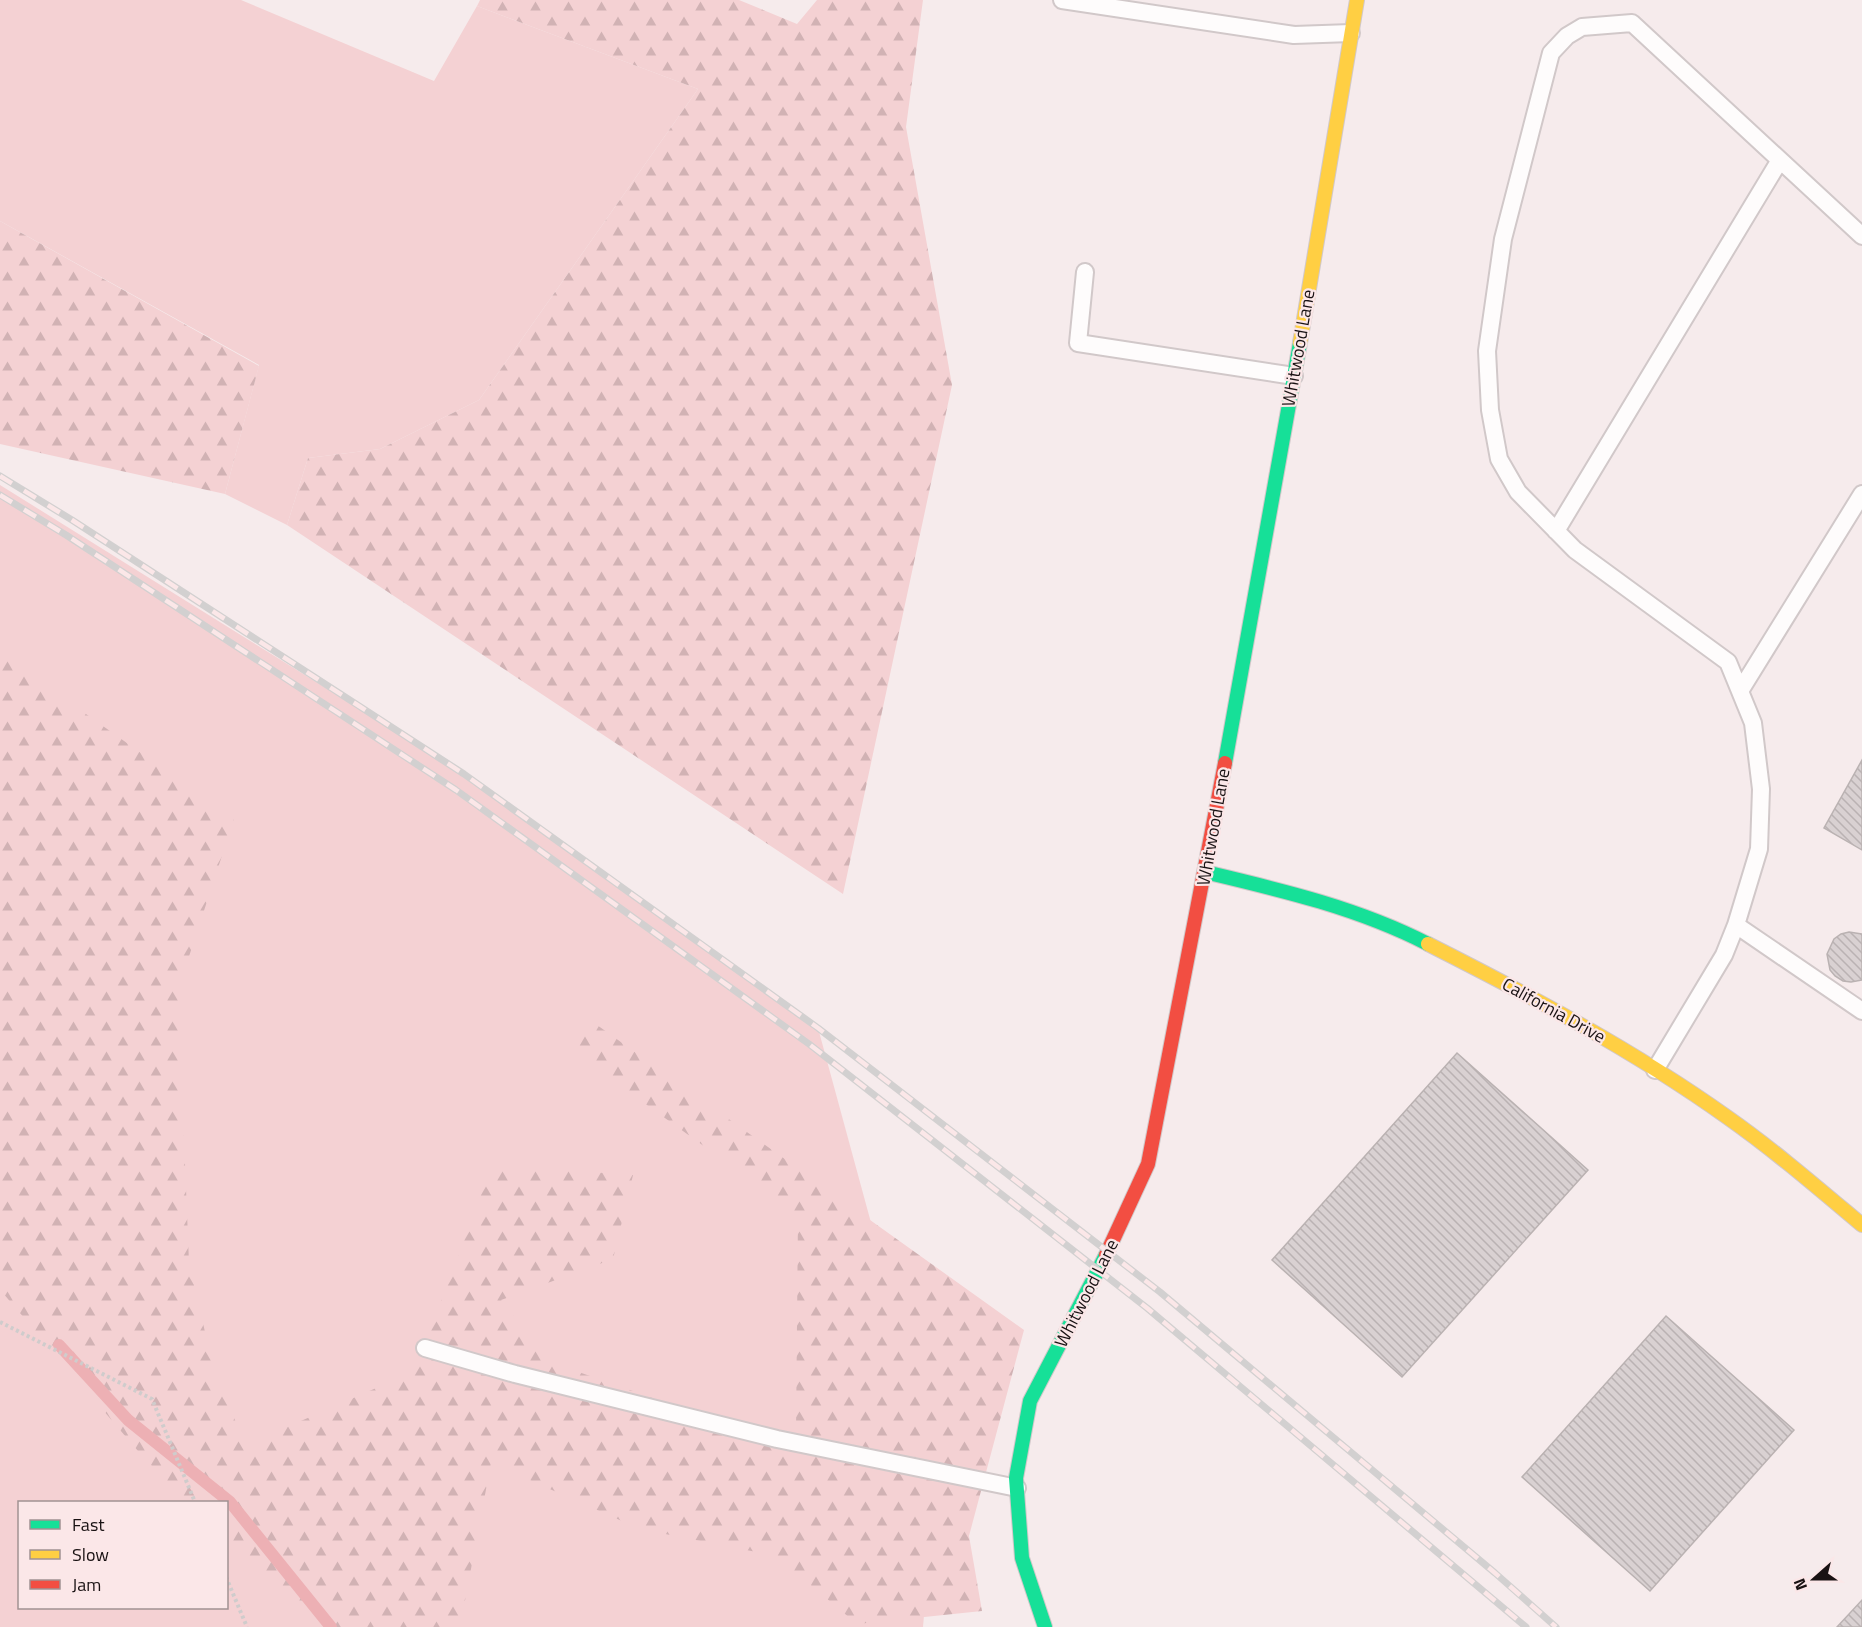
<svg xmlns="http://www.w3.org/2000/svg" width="1862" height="1627" viewBox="0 0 1862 1627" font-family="'Titillium Web',sans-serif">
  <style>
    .green { fill: #f4d1d3; fill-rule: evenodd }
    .forest { fill: url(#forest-firs) }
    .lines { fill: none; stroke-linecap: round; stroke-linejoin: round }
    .stream { stroke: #edb0b4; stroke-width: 12 }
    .building { fill: url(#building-back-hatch); stroke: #bab2b2; stroke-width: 1.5 }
    .lane-casing { stroke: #d1c8c9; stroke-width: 20 }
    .fast-casing { stroke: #d1c8c9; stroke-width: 16 }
    .slow-casing { stroke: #d1c8c9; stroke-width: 16 }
    .jam-casing { stroke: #d1c8c9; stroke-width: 16 }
    .path { stroke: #cfcccc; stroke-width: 4; stroke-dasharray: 3 3; stroke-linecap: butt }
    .lane { stroke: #fefcfc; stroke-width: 16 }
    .fast { stroke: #16e098; stroke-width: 14 }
    .slow { stroke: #ffcf43; stroke-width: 14 }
    .jam { stroke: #f24e42; stroke-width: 14 }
    .rail-casing { stroke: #d2d0d0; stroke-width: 7 }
    .rail { stroke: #fbe7e8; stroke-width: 4.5; stroke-dasharray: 14; stroke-linecap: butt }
    .labels { text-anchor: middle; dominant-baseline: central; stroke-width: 4.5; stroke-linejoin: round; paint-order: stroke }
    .street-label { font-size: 18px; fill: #191213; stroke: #fbe7e8 }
  </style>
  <defs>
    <pattern id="forest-firs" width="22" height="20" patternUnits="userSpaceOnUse" patternTransform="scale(1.5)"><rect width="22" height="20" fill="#f4d1d3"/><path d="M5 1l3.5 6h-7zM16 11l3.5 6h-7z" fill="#d1b2b4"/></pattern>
    <pattern id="building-back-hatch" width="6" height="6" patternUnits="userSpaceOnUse" patternTransform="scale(1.5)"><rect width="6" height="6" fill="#d9d1d2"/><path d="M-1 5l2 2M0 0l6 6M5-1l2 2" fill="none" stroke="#bab2b3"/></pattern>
  </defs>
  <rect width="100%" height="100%" fill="#f6ebec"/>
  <path class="green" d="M 0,0 L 241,0 L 434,81 L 477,6 L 698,89 L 479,400 L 380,449 L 308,458 L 287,525 L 225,494 L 259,365 L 0,221 Z
    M 0,485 L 464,774 L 818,1028 L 937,1465 L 923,1627 L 0,1627 ZM 20,1502 L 226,1502 L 226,1608 L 20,1608 Z"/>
  <path class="forest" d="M 480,0 L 739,0 L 797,24 L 817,0 L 923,0 L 906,127 L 952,385 L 843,894 L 287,525 L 308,458 L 380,449 L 479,400 L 698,89 L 477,6 Z
    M 0,221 L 259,366 L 225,494 L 0,444 Z
    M 0,653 L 234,819 L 178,990 L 189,1263 L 215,1375 L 246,1445 L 415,1371 L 492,1165 L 633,1175 L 613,1259 L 501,1300 L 550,1362 L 733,1426 L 796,1432 L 798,1214 L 561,1043 L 597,1025 L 1024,1330 L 969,1536 L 982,1611 L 857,1624 L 776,1556 L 640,1529 L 491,1463 L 460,1627 L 312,1627 L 227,1541 L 226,1502 L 188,1502 L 144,1458 L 2,1292 L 0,1285 Z"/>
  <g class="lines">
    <path class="stream" d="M 59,1345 L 128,1420 L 230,1502 L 331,1627"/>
  </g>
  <path class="building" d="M 1862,760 L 1862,850 L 1824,828 Z
    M 1849,932 L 1862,934 L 1862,980 L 1851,982 L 1843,981 L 1835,976 L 1830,970 L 1827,954 L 1834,939 L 1841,934 Z
    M 1457,1053 L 1588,1170 L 1402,1377 L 1272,1260 Z
    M 1666,1316 L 1794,1430 L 1650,1591 L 1522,1477 Z
    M 1862,1600 L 1862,1627 L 1837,1627 Z"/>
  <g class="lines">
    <g class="lane-casing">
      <path id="lane" d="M 1062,0 L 1294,35 L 1351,33
        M 1085,272 L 1078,343 L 1294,376
        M 1556,531 L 1780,160
        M 1740,691 L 1862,494
        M 1736,925 L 1759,849 L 1761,789 L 1753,723 L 1728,662 L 1575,550 L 1518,492 L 1499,459 L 1490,410 L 1487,351 L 1503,239 L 1551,53 L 1567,36 L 1582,27 L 1632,23 L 1862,236
        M 1655,1070 L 1724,955 L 1736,925 L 1862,1011
        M 425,1348 L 515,1374 L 777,1439 L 1017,1488"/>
    </g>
    <g class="fast-casing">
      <path id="fast" d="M 1225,763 L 1300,343
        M 1205,872 C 1281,890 1358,908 1428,944
        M 1045,1627 L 1022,1558 L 1016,1478 L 1030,1401 L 1106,1255"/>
    </g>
    <g class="slow-casing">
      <path id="slow" d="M 1300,343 L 1357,0
        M 1428,944 C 1531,996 1633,1050 1727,1117 C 1774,1150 1818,1188 1862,1225"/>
    </g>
    <g class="jam-casing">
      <path id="jam" d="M 1106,1255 L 1148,1164 L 1225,763"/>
    </g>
    <path class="path" d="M 0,1322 L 152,1399 L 195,1502
      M 226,1577 L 247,1627"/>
    <use href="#lane" class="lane"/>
    <use href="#fast" class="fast"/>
    <use href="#slow" class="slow"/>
    <use href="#jam" class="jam"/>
    <g class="rail-casing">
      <path id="rail" d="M 0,476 L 72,520 L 464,774 L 818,1028 L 1160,1292 L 1495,1573 L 1556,1627
        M 0,495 L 66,535 L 456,790 L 809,1044 L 1147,1308 L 1526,1627"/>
    </g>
    <use href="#rail" class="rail"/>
  </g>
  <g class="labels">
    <g class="street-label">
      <text transform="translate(1298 348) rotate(-80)">Whitwood Lane</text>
      <text transform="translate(1213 827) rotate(-80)">Whitwood Lane</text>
      <text transform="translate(1554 1010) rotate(29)">California Drive</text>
      <text transform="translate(1086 1293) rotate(-63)">Whitwood Lane</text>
    </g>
  </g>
  <rect x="18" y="1501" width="210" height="108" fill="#fbe7e8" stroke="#a19293" stroke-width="1.5"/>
  <rect x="30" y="1520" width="30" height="9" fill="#16e098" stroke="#a19293" stroke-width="1.5"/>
  <text x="72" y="1531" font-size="18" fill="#191213">Fast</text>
  <rect x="30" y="1550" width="30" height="9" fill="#ffcf43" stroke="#a19293" stroke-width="1.5"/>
  <text x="72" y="1561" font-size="18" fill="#191213">Slow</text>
  <rect x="30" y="1580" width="30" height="9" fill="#f24e42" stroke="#a19293" stroke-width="1.5"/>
  <text x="72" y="1591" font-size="18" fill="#191213">Jam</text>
  <g transform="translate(1814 1579) rotate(249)" stroke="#fbe7e8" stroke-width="4.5" paint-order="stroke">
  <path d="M0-4.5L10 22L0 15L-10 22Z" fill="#191213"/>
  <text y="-9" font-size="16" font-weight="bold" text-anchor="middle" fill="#191213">N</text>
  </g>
</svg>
